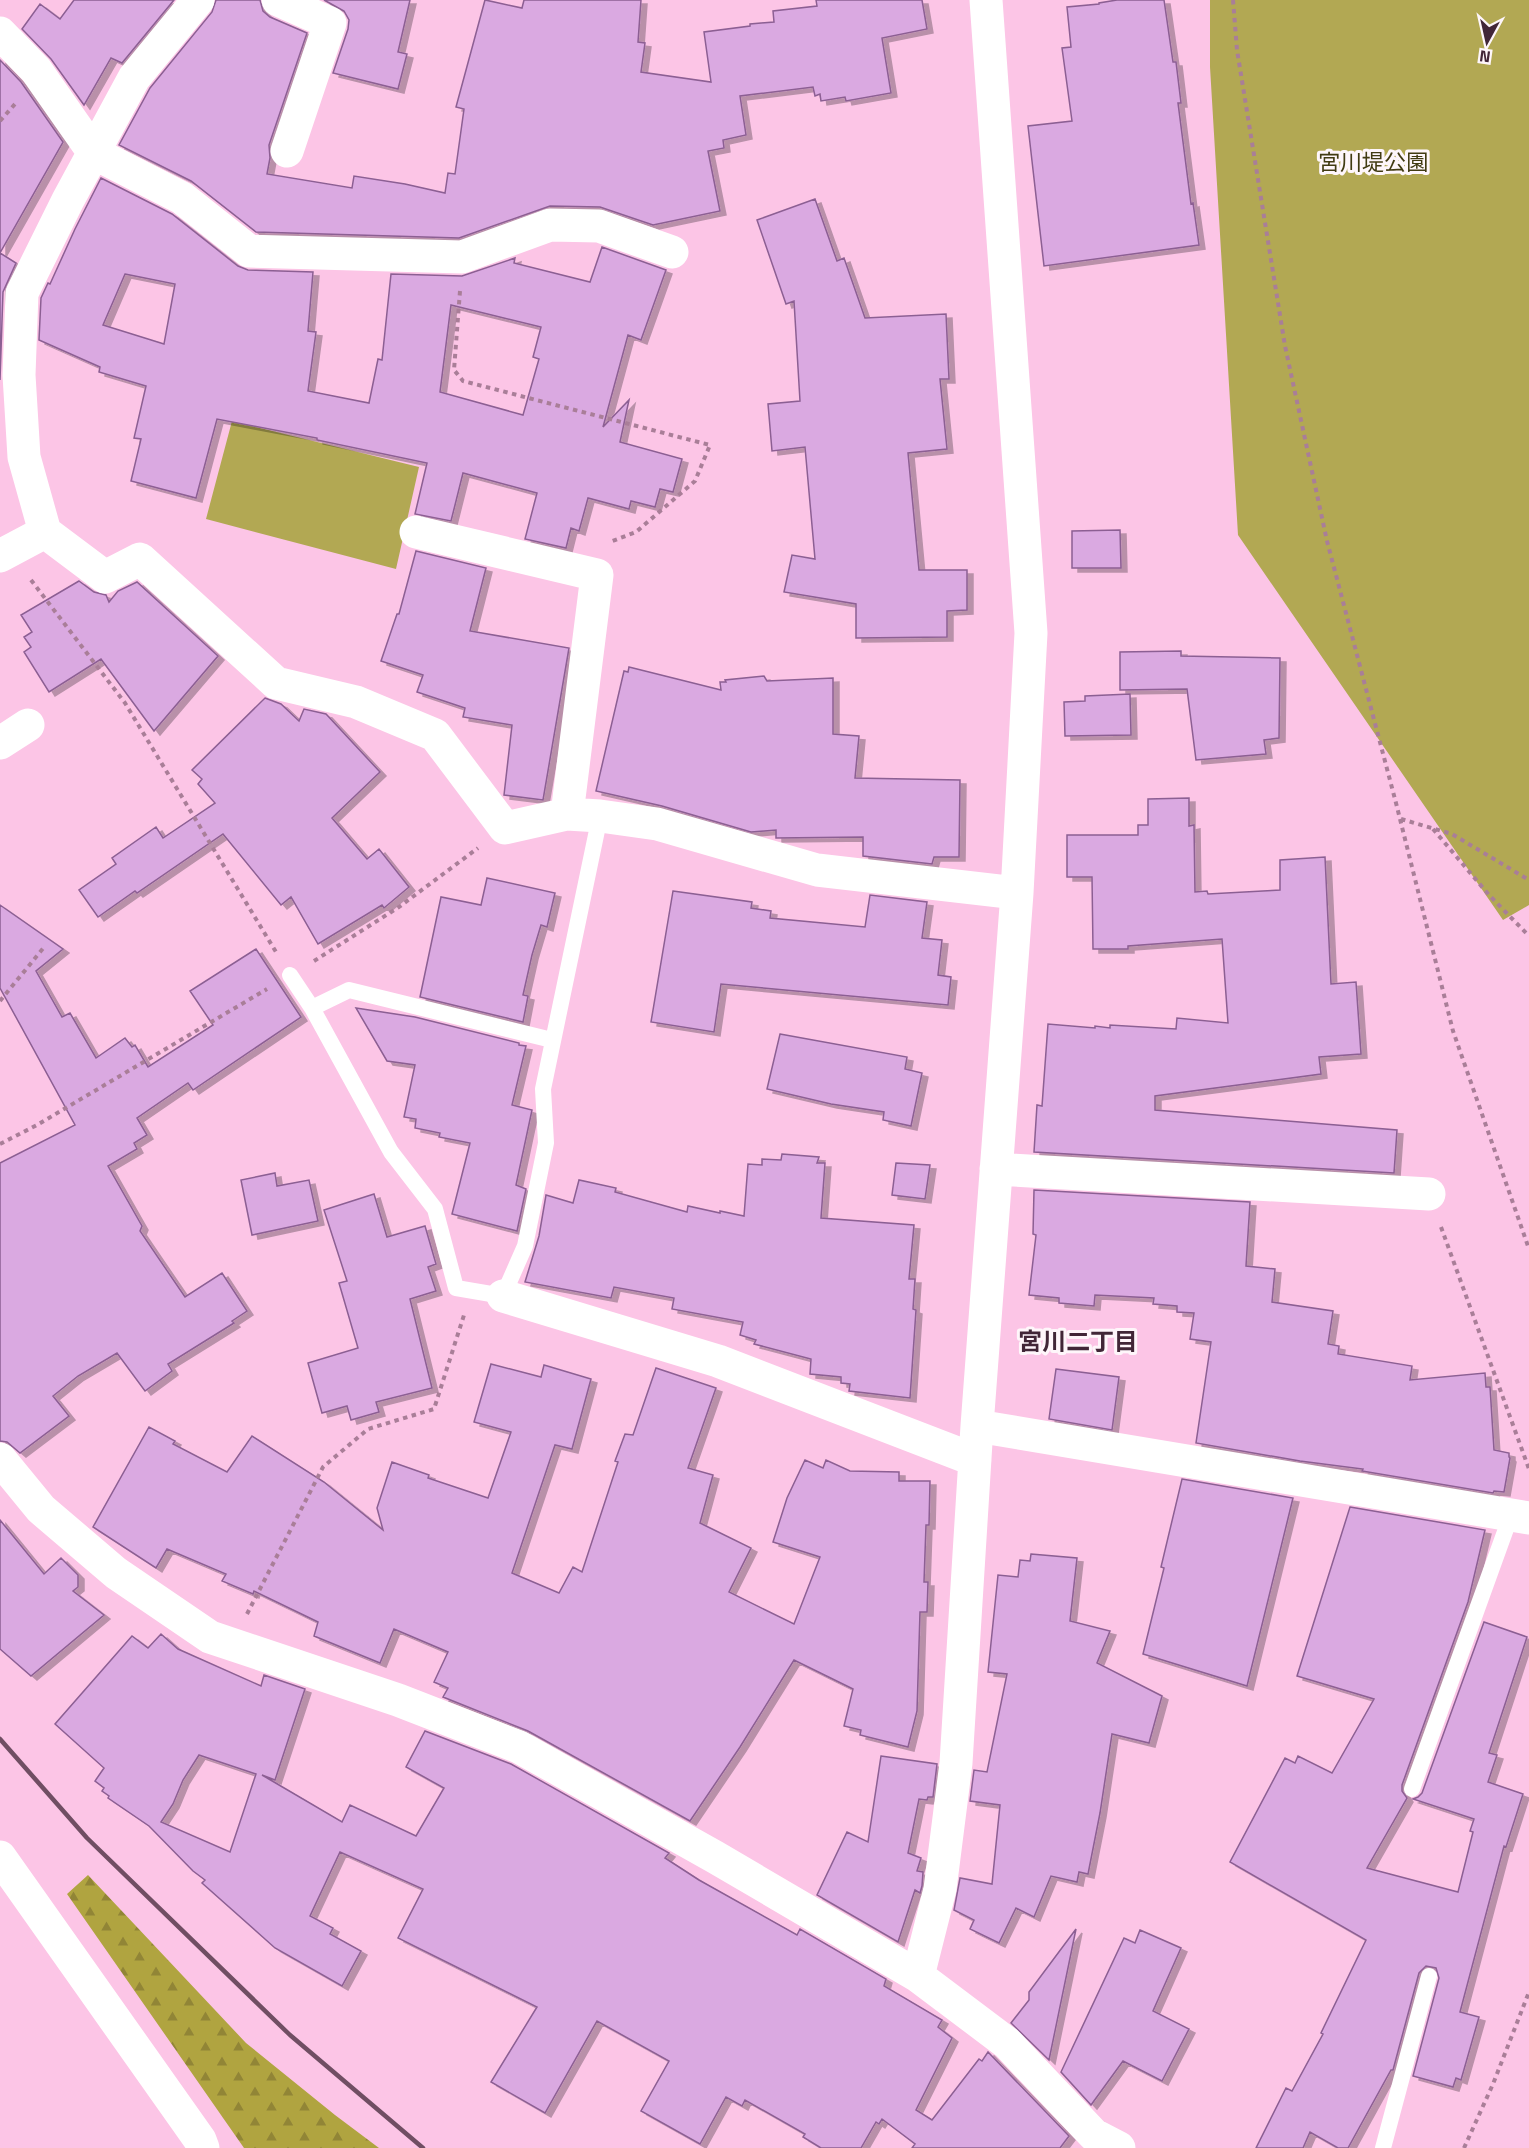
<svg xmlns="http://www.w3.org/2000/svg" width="1529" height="2148" viewBox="0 0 1529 2148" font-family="'Titillium Web','Noto Sans JP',sans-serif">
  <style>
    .forest { fill: url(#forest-firs) }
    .park { fill: #b2a853 }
    .building { fill: #daa9e1; stroke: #8c5f93; stroke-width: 1.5; fill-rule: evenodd; filter: url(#shadow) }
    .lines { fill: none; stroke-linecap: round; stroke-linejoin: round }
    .path { stroke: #a97e98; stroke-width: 4; stroke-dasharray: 4.5 4.5; stroke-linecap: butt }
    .service { stroke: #fff; stroke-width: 16 }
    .minor { stroke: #fff; stroke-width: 33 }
    .rail { stroke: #704e63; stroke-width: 4.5 }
    .labels { text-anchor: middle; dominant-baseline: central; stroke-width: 6; stroke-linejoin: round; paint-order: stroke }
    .park-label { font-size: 22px; fill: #413b12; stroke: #fef6fa }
    .neighbourhood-label { font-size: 24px; font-weight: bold; fill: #412637; stroke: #fef6fa }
  </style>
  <defs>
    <pattern id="forest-firs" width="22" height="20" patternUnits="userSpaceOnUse" patternTransform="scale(1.5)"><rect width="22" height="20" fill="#b0a440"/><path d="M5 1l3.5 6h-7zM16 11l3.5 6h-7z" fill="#918536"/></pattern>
    <filter id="shadow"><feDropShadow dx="6" dy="4" stdDeviation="0" flood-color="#0004"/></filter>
  </defs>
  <rect width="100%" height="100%" fill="#fcc5e6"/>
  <path class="forest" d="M 88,1875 L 246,2043 L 335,2115 L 379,2148 L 244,2148 L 67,1894 Z"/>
  <path class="park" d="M 1210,0 L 1529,0 L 1529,905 L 1503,920 L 1238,535 L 1210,67 Z
    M 232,421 L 419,467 L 396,569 L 206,519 Z"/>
  <path class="building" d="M 74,0 L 174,0 L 122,63 L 111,58 L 84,105 L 51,59 L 22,29 L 40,4 L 60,19 Z
    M 216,0 L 260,0 L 263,11 L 270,17 L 307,33 L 269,145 L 270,158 L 267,174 L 352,188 L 354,176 L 405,184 L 445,193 L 448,173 L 455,174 L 464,109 L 456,107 L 485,0 L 522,8 L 524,0 L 641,0 L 638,42 L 645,43 L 641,72 L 711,82 L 704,32 L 750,26 L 750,24 L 774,22 L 773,11 L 817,6 L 816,0 L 922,0 L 927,29 L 882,38 L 891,93 L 846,101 L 845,97 L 821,101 L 820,94 L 815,96 L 813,87 L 740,96 L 746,135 L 723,140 L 724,148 L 708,151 L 720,211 L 653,225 L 600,207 L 550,206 L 459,238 L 256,232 L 191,181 L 119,145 L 150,88 L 212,12 Z
    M 324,0 L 410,0 L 398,52 L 407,54 L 398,89 L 333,73 L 348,29 L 349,20 L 344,11 Z
    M 1117,0 L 1164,0 L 1173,62 L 1176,62 L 1181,103 L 1178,103 L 1191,204 L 1193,203 L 1199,245 L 1044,266 L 1028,126 L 1072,121 L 1062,48 L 1071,47 L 1067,7 L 1099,4 L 1099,3 Z
    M 0,60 L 21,82 L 63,142 L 0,253 L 16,263 L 3,292 L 0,380 Z
    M 101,178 L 172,214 L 238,266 L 248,270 L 313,272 L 308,331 L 316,332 L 308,391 L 369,403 L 378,359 L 382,360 L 391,274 L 462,276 L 515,258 L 514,263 L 590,282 L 602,247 L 666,270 L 641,340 L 628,335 L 603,427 L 629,400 L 620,442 L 682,459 L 673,492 L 660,489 L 655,507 L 631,501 L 629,509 L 588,498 L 579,531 L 571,528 L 566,548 L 525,539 L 537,493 L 463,473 L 451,521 L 415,514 L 427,463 L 317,440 L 317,438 L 217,419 L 196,498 L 131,481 L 141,439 L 134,438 L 146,386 L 99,372 L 100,367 L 39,340 L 41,298 L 48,283 L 50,284 L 75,229 ZM 125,274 L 175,284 L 164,344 L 103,325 ZM 451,305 L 541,327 L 533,357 L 539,359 L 523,415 L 440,392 Z
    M 815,199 L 837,261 L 844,258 L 865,318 L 946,314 L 949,379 L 940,379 L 947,449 L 908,453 L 919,570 L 967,570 L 967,610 L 947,611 L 947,637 L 856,638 L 856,604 L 784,592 L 792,555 L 815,559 L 805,447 L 772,451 L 768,404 L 800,401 L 794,301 L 786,304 L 757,220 Z
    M 1120,530 L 1121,568 L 1072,568 L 1072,531 Z
    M 416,551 L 486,568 L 470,631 L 569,648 L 543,800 L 504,795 L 512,725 L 463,717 L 465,708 L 417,692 L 423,675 L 381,661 L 397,614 L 399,614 Z
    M 79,581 L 94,592 L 106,595 L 109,602 L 118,591 L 137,582 L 218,656 L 154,731 L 101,659 L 49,692 L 24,652 L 31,647 L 24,637 L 32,632 L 21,615 Z
    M 1181,651 L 1181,656 L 1280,658 L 1279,738 L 1264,740 L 1266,754 L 1196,760 L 1187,689 L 1120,690 L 1120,652 Z
    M 629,667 L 721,690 L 720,682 L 726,682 L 725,680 L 764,676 L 767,681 L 833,678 L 833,734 L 859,736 L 855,778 L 960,780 L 959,857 L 934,857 L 932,864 L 863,856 L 863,837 L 776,838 L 776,830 L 751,832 L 662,806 L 596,791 L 624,671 L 628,672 Z
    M 1130,694 L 1131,735 L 1065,736 L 1064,702 L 1085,701 L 1085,696 Z
    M 265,698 L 281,704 L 299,721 L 304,709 L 326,714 L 380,772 L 332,818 L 367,859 L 379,849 L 409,887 L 384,908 L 382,905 L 318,944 L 291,897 L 281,905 L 223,834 L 137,893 L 135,891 L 98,917 L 79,890 L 116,864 L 112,858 L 156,827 L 163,838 L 215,803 L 198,784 L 202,779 L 192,770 Z
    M 1189,798 L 1189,826 L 1194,825 L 1195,892 L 1207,891 L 1208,894 L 1280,890 L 1280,860 L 1325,857 L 1331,984 L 1356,982 L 1361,1054 L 1319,1057 L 1321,1074 L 1155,1096 L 1155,1110 L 1397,1130 L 1394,1173 L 1034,1152 L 1037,1105 L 1042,1106 L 1048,1024 L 1095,1028 L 1095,1026 L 1110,1028 L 1110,1025 L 1176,1029 L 1177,1018 L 1228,1023 L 1222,939 L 1128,946 L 1128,949 L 1093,949 L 1092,877 L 1067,877 L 1067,835 L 1138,835 L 1138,825 L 1148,825 L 1148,799 Z
    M 487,878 L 555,893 L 547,927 L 541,925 L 532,955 L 523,995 L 528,996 L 523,1022 L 420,997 L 441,897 L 481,905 Z
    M 673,891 L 752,902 L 751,908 L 771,911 L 770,918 L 865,927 L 870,895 L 927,902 L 922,938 L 942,940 L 938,975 L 951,977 L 948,1005 L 721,984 L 714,1032 L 651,1022 Z
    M 0,905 L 63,949 L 36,971 L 62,1017 L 70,1013 L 96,1058 L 125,1038 L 132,1047 L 135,1045 L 148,1067 L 213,1025 L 190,991 L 256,949 L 301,1017 L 193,1090 L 188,1083 L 137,1118 L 147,1135 L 134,1143 L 137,1149 L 108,1166 L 142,1226 L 140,1231 L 185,1297 L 222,1273 L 247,1311 L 232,1321 L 234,1323 L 168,1364 L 172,1371 L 145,1391 L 117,1353 L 78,1376 L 53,1396 L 69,1416 L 20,1453 L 7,1442 L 0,1441 L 0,1163 L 75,1125 L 0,988 Z
    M 356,1008 L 415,1017 L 519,1043 L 519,1045 L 526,1046 L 512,1105 L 532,1110 L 516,1185 L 526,1189 L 517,1231 L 452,1214 L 470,1143 L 439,1137 L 440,1133 L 415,1128 L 416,1119 L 404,1117 L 415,1065 L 387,1061 Z
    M 780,1034 L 907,1057 L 905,1069 L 922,1073 L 911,1126 L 883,1120 L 884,1112 L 831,1104 L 767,1089 Z
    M 782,1154 L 819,1157 L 817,1163 L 825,1163 L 821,1218 L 914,1225 L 909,1279 L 915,1279 L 913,1309 L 916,1310 L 910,1398 L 849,1391 L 850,1384 L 841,1383 L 841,1377 L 810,1374 L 811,1359 L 754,1344 L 756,1340 L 740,1335 L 743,1322 L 672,1309 L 674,1298 L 614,1287 L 611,1298 L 525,1282 L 539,1236 L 546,1195 L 573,1203 L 579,1180 L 616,1188 L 615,1192 L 687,1212 L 688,1206 L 720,1213 L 720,1211 L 744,1216 L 748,1164 L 762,1165 L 762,1159 L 781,1160 Z
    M 896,1163 L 930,1165 L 925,1199 L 892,1195 Z
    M 275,1173 L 277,1186 L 309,1180 L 318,1221 L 252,1235 L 241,1180 Z
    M 1034,1190 L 1250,1202 L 1246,1266 L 1275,1269 L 1272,1302 L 1333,1311 L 1328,1344 L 1339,1346 L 1338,1354 L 1412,1366 L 1410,1380 L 1485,1373 L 1486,1387 L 1490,1387 L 1494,1450 L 1509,1453 L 1509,1457 L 1510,1458 L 1504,1492 L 1494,1491 L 1493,1493 L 1362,1471 L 1363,1469 L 1300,1461 L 1196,1443 L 1211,1342 L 1190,1339 L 1194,1313 L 1177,1312 L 1177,1306 L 1153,1304 L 1154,1298 L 1095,1295 L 1094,1306 L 1059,1303 L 1059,1298 L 1029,1295 L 1036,1235 L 1033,1234 Z
    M 374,1194 L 387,1237 L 425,1226 L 436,1264 L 428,1267 L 436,1291 L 410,1299 L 432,1388 L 376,1402 L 379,1412 L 351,1420 L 347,1406 L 322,1413 L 308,1363 L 358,1348 L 339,1283 L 347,1281 L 324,1210 Z
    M 491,1364 L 541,1377 L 544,1365 L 591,1379 L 572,1449 L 555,1445 L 512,1573 L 559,1593 L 573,1567 L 582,1572 L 618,1462 L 615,1461 L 625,1434 L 633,1435 L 656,1368 L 716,1388 L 688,1468 L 713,1475 L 700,1523 L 751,1548 L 729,1592 L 794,1624 L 820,1557 L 773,1542 L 787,1498 L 805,1460 L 823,1468 L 826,1460 L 850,1471 L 899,1472 L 899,1481 L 930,1481 L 929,1525 L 926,1525 L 924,1582 L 928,1582 L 927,1612 L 920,1612 L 917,1711 L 908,1747 L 860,1735 L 861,1730 L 844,1726 L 853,1689 L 794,1660 L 740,1747 L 690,1821 L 528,1731 L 443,1697 L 448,1688 L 434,1682 L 448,1652 L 394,1629 L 380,1663 L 314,1636 L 318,1622 L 254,1591 L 253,1594 L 222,1581 L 226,1574 L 167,1549 L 156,1568 L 93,1527 L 149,1427 L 175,1441 L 173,1444 L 227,1472 L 252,1436 L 324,1482 L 383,1530 L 377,1508 L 392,1462 L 429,1475 L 428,1478 L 488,1498 L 511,1432 L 474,1422 Z
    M 1056,1369 L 1119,1377 L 1112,1430 L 1049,1419 Z
    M 1182,1479 L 1293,1498 L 1247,1686 L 1143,1654 L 1164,1568 L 1161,1567 Z
    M 1350,1507 L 1485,1530 L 1468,1602 L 1402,1785 L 1402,1791 L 1407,1798 L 1367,1868 L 1458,1892 L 1473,1832 L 1470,1831 L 1474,1819 L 1413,1799 L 1418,1797 L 1422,1793 L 1484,1622 L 1527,1637 L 1489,1753 L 1497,1755 L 1488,1782 L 1523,1794 L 1506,1847 L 1504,1846 L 1460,2012 L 1479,2017 L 1461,2080 L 1456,2078 L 1453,2087 L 1413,2076 L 1439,1978 L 1436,1968 L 1426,1966 L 1419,1973 L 1393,2070 L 1391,2070 L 1348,2148 L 1338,2148 L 1310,2132 L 1303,2148 L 1256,2148 L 1286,2088 L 1292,2091 L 1323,2034 L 1321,2033 L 1366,1940 L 1230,1862 L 1285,1758 L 1295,1763 L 1298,1756 L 1332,1773 L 1374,1699 L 1297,1676 Z
    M 0,1520 L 44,1574 L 61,1558 L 78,1575 L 78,1587 L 73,1591 L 104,1615 L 31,1676 L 0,1649 Z
    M 1031,1554 L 1077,1558 L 1070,1621 L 1110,1631 L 1097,1663 L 1162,1696 L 1149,1743 L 1112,1734 L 1100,1813 L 1088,1874 L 1079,1872 L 1077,1882 L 1051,1876 L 1034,1917 L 1016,1908 L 999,1943 L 970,1929 L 974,1920 L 954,1910 L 960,1878 L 992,1884 L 1000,1805 L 970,1801 L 974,1770 L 987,1772 L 1007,1674 L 988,1672 L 998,1575 L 1018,1577 L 1020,1560 L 1030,1561 Z
    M 161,1634 L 178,1649 L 261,1686 L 264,1675 L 305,1689 L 275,1780 L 262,1775 L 342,1822 L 350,1805 L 416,1836 L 444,1788 L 406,1767 L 425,1731 L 511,1764 L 669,1853 L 665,1858 L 699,1880 L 797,1935 L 800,1929 L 886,1979 L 884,1986 L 942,2020 L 938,2027 L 952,2038 L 916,2110 L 932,2120 L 979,2059 L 982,2061 L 988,2052 L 1069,2136 L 1060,2148 L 912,2148 L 915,2144 L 882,2119 L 879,2124 L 876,2122 L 861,2148 L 821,2148 L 803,2137 L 805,2134 L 745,2100 L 742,2106 L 726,2097 L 700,2144 L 641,2111 L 669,2061 L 597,2021 L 545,2113 L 491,2082 L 537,2007 L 398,1938 L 423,1889 L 340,1852 L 310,1916 L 333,1928 L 330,1934 L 361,1951 L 342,1986 L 275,1948 L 202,1883 L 205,1880 L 193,1871 L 149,1826 L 108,1798 L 109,1796 L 102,1791 L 104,1788 L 95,1781 L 104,1768 L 55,1724 L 132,1636 L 148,1648 ZM 199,1755 L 256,1774 L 230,1852 L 161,1822 L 173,1804 L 183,1780 Z
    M 881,1756 L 937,1764 L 933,1797 L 928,1797 L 927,1800 L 919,1799 L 908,1853 L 921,1858 L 917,1871 L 923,1872 L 922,1886 L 920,1893 L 915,1890 L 898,1942 L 817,1895 L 847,1832 L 868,1842 Z
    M 1076,1929 L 1049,2060 L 1011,2023 L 1029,2000 L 1029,1992 Z
    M 1140,1930 L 1181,1948 L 1153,2011 L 1189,2029 L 1162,2081 L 1123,2061 L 1091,2105 L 1061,2072 L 1124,1938 L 1135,1943 Z"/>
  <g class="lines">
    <path class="path" d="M 1233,0 L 1237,50 L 1285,346 L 1327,541 L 1396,803 L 1453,1031 L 1529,1249
      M 0,121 L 15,104
      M 460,291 L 454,370 L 463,381 L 710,445 L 695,481 L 636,532 L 610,542
      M 31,580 L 125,703 L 276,952
      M 1401,819 L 1452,834 L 1529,880
      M 1433,829 L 1489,895 L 1529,936
      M 314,961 L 399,907 L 478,848
      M 0,1001 L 45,946
      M 0,1144 L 37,1125 L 267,989
      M 1441,1227 L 1529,1469
      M 247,1614 L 323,1467 L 368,1429 L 434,1409 L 464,1315
      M 1464,2148 L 1493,2084 L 1529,1992"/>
    <path class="service" d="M 290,975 L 312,1008 L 391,1152 L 435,1209 L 456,1288 L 503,1296 L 525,1246 L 546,1143 L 543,1089 L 600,816
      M 312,1008 L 349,990 L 552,1040
      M 1412,1789 L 1511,1515
      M 1383,2148 L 1429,1976"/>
    <path class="minor" d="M 198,0 L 134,78 L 68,200 L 22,293 L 19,375 L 24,457 L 45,532 L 105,577 L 140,559 L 276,683 L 356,702 L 435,735 L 505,828 L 567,814 L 600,816 L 657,824 L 817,870 L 1017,893
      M 278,0 L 330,23 L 287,151
      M 0,33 L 36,70 L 94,153 L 182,198 L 249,251 L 462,257 L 550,225 L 599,226 L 672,252
      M 416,532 L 597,575 L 567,814
      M 0,556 L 45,532
      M 0,743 L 28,725
      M 996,1169 L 1429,1194
      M 503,1296 L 718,1361 L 975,1460
      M 977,1426 L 1529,1518
      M 0,1459 L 41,1509 L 116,1573 L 210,1637 L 398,1700 L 519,1747 L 715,1857 L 918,1976 L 1007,2043 L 1094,2135 L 1119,2148
      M 0,1857 L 200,2140 L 203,2148
      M 918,1976 L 940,1889 L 956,1763 L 977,1426 L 1017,893 L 1031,633 L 986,0"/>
    <path class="rail" d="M 0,1739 L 87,1838 L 290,2035 L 423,2148"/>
  </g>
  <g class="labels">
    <g class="park-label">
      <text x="1373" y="162">宮川堤公園</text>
    </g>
    <g class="neighbourhood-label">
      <text x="1078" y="1341">宮川二丁目</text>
    </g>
  </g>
  <g transform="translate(1487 42) rotate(188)" stroke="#fef6fa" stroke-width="4.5" paint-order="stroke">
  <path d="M0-4.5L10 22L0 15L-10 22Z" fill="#412637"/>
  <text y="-9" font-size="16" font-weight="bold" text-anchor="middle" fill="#412637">N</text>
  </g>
</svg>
